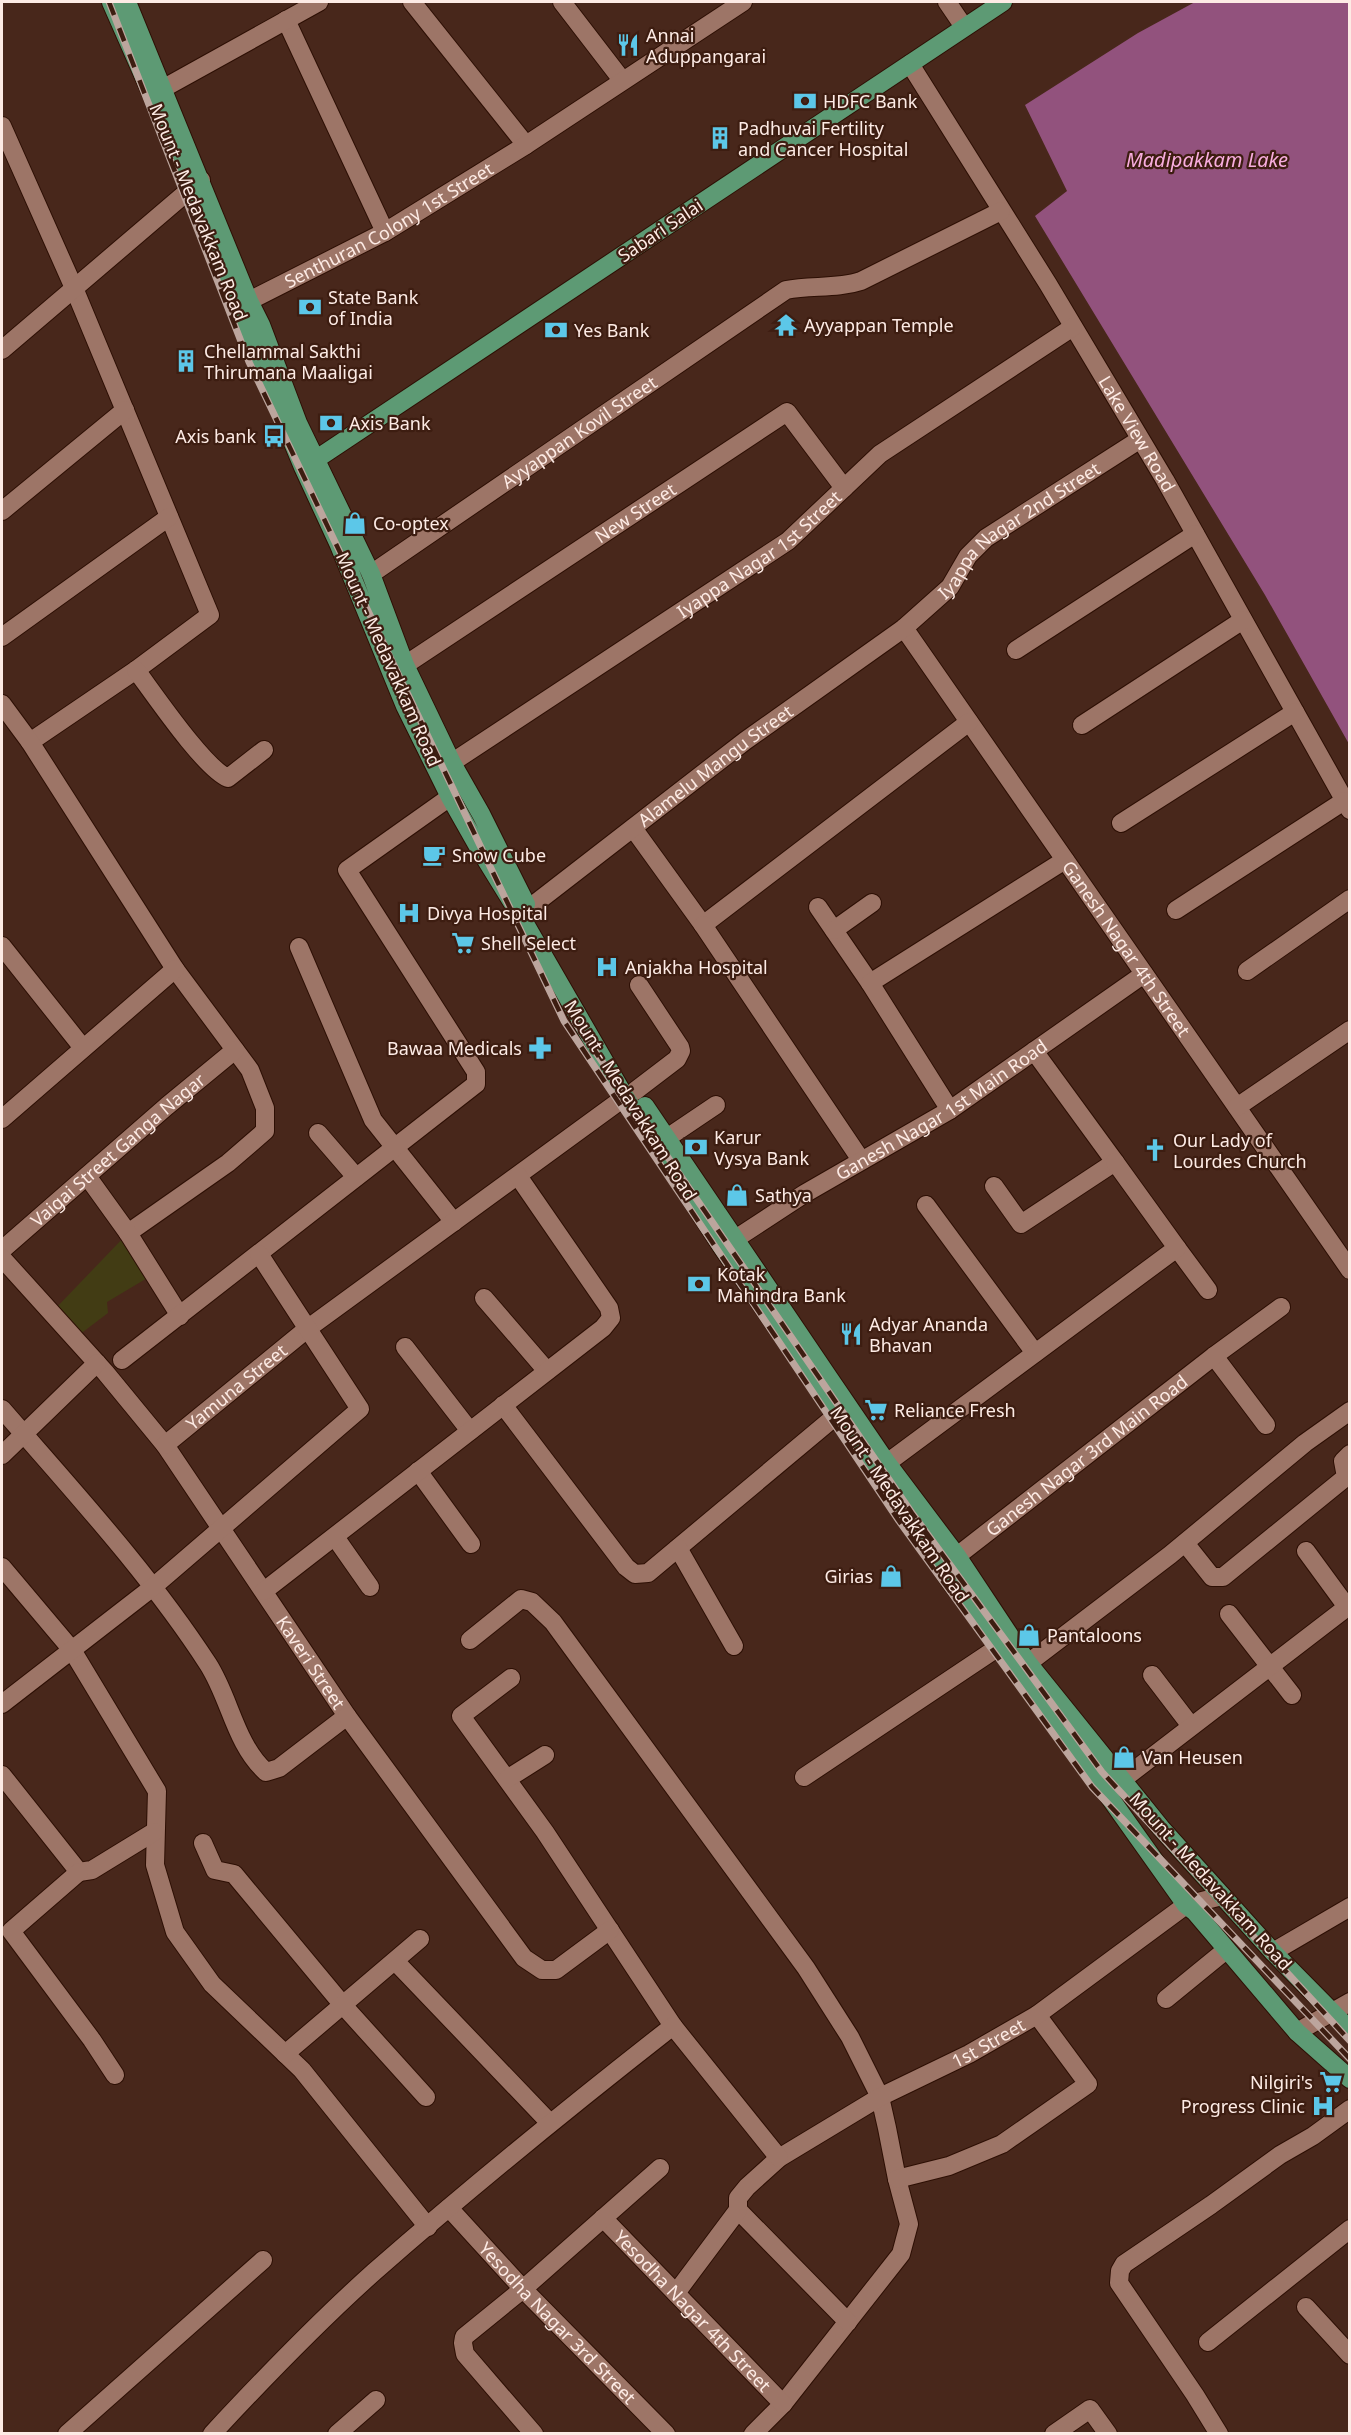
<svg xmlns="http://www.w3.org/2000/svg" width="1351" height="2435" viewBox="0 0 1351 2435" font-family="'Noto Sans',sans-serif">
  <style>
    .green { fill: #423c14 }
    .water { fill: #92527d }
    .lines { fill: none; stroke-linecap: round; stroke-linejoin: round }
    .minor-casing { stroke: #2d0f04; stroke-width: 20 }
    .major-casing { stroke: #2d0f04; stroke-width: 20 }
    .minor { stroke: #9d7567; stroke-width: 18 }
    .major { stroke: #5d9a74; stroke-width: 18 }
    .rail-casing { stroke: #bca59d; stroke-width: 7 }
    .rail { stroke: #3d1d11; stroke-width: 4.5; stroke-dasharray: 14; stroke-linecap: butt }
    .labels { text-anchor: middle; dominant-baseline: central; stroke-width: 4.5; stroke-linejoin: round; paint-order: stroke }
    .poi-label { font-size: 18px; fill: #fdebe5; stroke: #3d1d11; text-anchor: start }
    .street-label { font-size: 18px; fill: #fdebe5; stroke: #3d1d11 }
    .water-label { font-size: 20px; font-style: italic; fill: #f8adde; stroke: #3d1d11 }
  </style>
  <rect width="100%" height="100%" fill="#48271b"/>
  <path class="green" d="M 128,1233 L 154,1274 L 107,1302 L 108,1313 L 79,1335 L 55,1309 Z"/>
  <path class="water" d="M 1195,2 L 1349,2 L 1349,744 L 1265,595 L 1035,216 L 1067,191 L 1025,105 L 1138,33 Z"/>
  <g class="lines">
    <g class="minor-casing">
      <g id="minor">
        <path d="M 412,2 L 526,145"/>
        <path d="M 562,2 L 622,80"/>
        <path d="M 947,2 L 964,27"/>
        <path d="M 286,20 L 385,232"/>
        <path id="s1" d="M 910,64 L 1048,284 L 1165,480 L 1350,810"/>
        <path d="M 164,88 L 319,2"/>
        <path d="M 2,126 L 74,288 L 210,615 L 136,670 L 30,742"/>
        <path id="s2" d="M 249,301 L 385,232 L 526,145 L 743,2"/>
        <path d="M 2,350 L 201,180"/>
        <path d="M 2,511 L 125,410"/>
        <path id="s3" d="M 371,574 L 786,290 C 811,285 837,289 861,281 L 1001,211"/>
        <path id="s4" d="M 904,628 L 1350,1270"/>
        <path d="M 2,637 L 169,517"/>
        <path d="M 1016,650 L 1195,534"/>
        <path id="s5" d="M 405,665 L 787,412 L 844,488"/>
        <path d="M 136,670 C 154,694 204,768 228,778 L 264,750"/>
        <path d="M 2,704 L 30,742 L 175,969 L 250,1070 L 265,1108 L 265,1131 L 228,1163 L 128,1233"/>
        <path d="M 1082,725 L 1243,620"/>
        <path id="s6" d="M 439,771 L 788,541 L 880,454 L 1073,327"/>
        <path d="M 1121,823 L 1295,712"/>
        <path d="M 633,828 L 703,925 L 969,722"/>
        <path d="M 818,907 L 870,983"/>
        <path id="s7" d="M 528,909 L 745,741 L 904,628 L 950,587 L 968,556 L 986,538 L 1139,440"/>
        <path d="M 1176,910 L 1344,801"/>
        <path d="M 703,925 L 861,1160"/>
        <path d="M 834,930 L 872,903"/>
        <path d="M 2,946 L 83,1048"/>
        <path d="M 299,947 L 373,1120 L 454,1222"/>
        <path d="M 1247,971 L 1350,899"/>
        <path d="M 635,1091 L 677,1059 L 681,1051 L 680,1047 L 639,985"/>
        <path d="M 1237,1107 L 1350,1030"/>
        <path d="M 950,1110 L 870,983 L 1065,860"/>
        <path d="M 2,1119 L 175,969"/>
        <path d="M 318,1133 L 356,1177"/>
        <path d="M 667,1138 L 716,1105"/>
        <path d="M 87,1176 L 128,1233 L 180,1316"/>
        <path d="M 994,1186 L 1021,1224 L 1115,1162 L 1034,1051"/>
        <path d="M 926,1205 L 1035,1353"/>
        <path id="s8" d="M 723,1247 L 804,1194 L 950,1110 L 1144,974"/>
        <path d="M 1177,1248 L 1208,1290"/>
        <path id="s9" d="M 2,1250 L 167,1106 L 235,1050"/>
        <path id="s10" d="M 2,1258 L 105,1372 L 165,1445 L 347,1716 L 279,1768 L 266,1772 C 235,1744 230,1698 208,1664 C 149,1573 73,1491 2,1409"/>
        <path d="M 484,1298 L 547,1371"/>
        <path d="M 405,1347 L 470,1431"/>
        <path d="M 1214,1356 L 1266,1425"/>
        <path d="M 122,1360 L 476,1084 L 476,1072 L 347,870 L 450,797"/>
        <path d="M 503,1405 L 626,1567 L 635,1574 L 648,1573 L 838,1414"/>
        <path id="s11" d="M 165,1445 L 307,1329 L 625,1097"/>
        <path d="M 2,1455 L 97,1363"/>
        <path d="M 887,1463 L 1177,1248 L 1115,1162"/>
        <path d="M 418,1471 L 471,1544"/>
        <path d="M 335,1537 L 370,1587"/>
        <path d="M 1185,1543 L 1212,1577 L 1223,1577 L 1346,1477 L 1343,1461 L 1350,1454"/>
        <path d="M 678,1548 L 734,1646"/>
        <path d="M 1306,1551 L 1347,1607"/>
        <path id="s12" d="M 957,1556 L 1214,1356 L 1281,1307"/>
        <path d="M 2,1567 L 72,1650 L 157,1791 L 155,1865 L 175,1932 L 212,1984 L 302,2070 L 428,2227"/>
        <path d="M 264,1591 L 603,1328 L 611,1318 L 609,1308 L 518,1176"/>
        <path d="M 1229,1614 L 1292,1695"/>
        <path d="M 470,1640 L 521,1599 L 532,1602 L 553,1622 L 806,1968 L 850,2037 L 880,2097 L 887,2128 L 897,2179 L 909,2224 L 901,2254 L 783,2404 L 753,2434"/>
        <path d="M 1019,1670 L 1170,1555 L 1305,1443 L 1350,1411"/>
        <path d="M 1152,1675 L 1191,1726"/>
        <path d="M 511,1678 L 461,1716 L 545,1832 L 673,2026"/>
        <path d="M 2,1704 L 153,1587 L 360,1409 L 259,1254"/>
        <path d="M 347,1716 L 524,1958 L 542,1970 L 556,1970 L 610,1930"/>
        <path d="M 2,1775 L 79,1872 L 92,1870 L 154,1832"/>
        <path d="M 804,1777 L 1000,1646"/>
        <path d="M 507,1779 L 545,1755"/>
        <path d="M 1122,1780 L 1350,1605"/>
        <path d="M 203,1843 L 215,1870 L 234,1874 L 342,2004 L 426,2097"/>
        <path d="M 79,1872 L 11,1931 L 92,2040 L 115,2075"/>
        <path d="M 1273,1952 L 1350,1907"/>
        <path d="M 395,1961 L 550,2123"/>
        <path d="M 1166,1999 L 1226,1950"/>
        <path d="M 1297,2032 L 1350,2002"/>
        <path d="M 285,2054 L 420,1939"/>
        <path d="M 897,2179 L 949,2166 L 1002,2144 L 1088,2084 L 1037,2015"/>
        <path id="s13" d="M 449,2208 L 523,2289 L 666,2434"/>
        <path d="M 738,2210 L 848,2322"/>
        <path id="s14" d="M 603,2218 L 783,2404"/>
        <path id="s15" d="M 676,2293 L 738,2210 L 738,2198 L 747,2187 L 779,2158 L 880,2097 L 969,2054 L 1037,2015 L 1186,1905 L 1222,1896"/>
        <path d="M 1306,2307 L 1350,2355"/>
        <path d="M 1208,2342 L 1350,2229"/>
        <path d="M 67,2434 L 263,2260"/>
        <path d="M 212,2434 C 264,2378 317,2323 374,2272 C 471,2187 572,2105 673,2026 L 779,2158"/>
        <path d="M 337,2434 L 376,2400"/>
        <path d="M 534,2434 L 465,2354 L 463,2343 L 464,2337 L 523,2289 L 660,2168"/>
        <path d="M 1054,2434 L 1090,2409 L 1108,2434"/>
        <path d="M 1219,2434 L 1195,2395 L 1119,2283 L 1120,2271 L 1124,2264 L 1211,2205 L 1280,2155 L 1313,2136 L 1350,2109"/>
      </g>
    </g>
    <g class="major-casing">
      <path id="major" d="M 111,2 L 152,95 L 245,327 L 303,467 L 339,545 L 405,706 L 450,797 L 480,850 L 520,915 L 625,1097 L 722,1247 L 952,1584 L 1019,1670 L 1186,1905 L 1195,1912 L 1297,2032 L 1350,2079
        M 127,2 L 249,301 L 261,325 L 298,423 L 371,574 L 405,665 L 452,763 L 481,814 L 526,904
        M 306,466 L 1003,2
        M 645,1106 L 827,1375 L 887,1463 L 957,1556 L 1028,1663 L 1161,1828 L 1273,1952 L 1350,2030"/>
    </g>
    <use href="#minor" class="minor"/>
    <use href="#major" class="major"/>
    <g class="rail-casing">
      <path id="rail" d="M 109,2 L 249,362 L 564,1021 L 899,1521 L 1092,1787 L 1350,2059
        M 575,1022 L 912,1513 L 1102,1772 L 1350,2041"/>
    </g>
    <use href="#rail" class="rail"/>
  </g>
  <defs>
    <g id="restaurant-bare" transform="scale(1.8)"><path d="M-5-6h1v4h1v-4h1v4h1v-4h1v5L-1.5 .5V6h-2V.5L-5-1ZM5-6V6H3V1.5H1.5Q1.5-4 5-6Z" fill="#5cc7e8" stroke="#3d1d11" stroke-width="2.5" paint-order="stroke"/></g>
    <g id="bank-bare" transform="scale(1.8)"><path d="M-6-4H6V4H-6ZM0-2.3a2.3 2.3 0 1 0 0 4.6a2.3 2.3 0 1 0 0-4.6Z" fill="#5cc7e8" stroke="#3d1d11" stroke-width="2.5" paint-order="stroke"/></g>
    <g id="building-bare" transform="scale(1.8)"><path d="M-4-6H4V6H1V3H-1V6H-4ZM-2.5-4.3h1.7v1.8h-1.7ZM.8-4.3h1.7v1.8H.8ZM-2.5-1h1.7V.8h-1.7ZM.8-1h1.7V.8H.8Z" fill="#5cc7e8" stroke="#3d1d11" stroke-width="2.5" paint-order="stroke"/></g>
    <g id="temple-bare" transform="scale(1.8)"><path d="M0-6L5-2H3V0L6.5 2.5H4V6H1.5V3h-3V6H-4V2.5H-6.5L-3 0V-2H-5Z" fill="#5cc7e8" stroke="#3d1d11" stroke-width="2.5" paint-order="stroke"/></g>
    <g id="bus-bare" transform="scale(1.8)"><path d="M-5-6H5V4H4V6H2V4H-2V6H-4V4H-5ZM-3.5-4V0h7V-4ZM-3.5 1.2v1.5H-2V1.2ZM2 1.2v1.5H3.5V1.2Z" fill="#5cc7e8" stroke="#3d1d11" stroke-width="2.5" paint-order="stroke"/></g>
    <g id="shop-bare" transform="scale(1.8)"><path d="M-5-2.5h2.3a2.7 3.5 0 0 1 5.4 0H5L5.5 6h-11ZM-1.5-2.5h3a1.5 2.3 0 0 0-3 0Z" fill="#5cc7e8" stroke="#3d1d11" stroke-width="2.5" paint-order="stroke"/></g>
    <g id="cafe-bare" transform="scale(1.8)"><path d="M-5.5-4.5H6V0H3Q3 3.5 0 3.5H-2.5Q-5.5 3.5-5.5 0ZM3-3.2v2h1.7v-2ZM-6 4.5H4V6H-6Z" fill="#5cc7e8" stroke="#3d1d11" stroke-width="2.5" paint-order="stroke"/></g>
    <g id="hospital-bare" transform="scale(1.8)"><path d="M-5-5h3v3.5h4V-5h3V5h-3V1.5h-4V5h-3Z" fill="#5cc7e8" stroke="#3d1d11" stroke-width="2.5" paint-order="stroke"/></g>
    <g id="supermarket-bare" transform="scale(1.8)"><path d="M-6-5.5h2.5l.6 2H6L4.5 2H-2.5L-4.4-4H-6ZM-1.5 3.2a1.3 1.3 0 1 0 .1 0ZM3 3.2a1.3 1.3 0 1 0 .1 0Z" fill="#5cc7e8" stroke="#3d1d11" stroke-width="2.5" paint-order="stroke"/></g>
    <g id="pharmacy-bare" transform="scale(1.8)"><path d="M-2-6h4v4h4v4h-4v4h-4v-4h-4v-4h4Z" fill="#5cc7e8" stroke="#3d1d11" stroke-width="2.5" paint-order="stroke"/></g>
    <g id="church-bare" transform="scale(1.8)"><path d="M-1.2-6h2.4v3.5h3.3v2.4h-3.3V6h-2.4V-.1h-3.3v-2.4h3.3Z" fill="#5cc7e8" stroke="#3d1d11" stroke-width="2.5" paint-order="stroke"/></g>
  </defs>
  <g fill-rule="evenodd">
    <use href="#restaurant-bare" x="628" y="45"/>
    <use href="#bank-bare" x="805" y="101"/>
    <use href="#building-bare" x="720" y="138"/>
    <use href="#bank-bare" x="310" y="307"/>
    <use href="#temple-bare" x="786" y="325"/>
    <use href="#bank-bare" x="556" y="330"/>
    <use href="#building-bare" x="186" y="361"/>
    <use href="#bank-bare" x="331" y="423"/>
    <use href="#bus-bare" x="274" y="436"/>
    <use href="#shop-bare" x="355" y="523"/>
    <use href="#cafe-bare" x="434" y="855"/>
    <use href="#hospital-bare" x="409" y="913"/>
    <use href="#supermarket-bare" x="463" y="943"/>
    <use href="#hospital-bare" x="607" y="967"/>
    <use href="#pharmacy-bare" x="540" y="1048"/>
    <use href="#bank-bare" x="696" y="1147"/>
    <use href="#church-bare" x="1155" y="1150"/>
    <use href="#shop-bare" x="737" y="1195"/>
    <use href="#bank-bare" x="699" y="1284"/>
    <use href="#restaurant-bare" x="851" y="1334"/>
    <use href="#supermarket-bare" x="876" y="1410"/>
    <use href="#shop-bare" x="891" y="1576"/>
    <use href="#shop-bare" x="1029" y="1635"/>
    <use href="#shop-bare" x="1124" y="1757"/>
    <use href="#supermarket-bare" x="1331" y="2082"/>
    <use href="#hospital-bare" x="1323" y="2106"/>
  </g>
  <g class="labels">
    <g class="poi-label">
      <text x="646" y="35">Annai<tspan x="646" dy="21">Aduppangarai</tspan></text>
      <text x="823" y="101">HDFC Bank</text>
      <text x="738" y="128">Padhuvai Fertility<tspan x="738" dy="21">and Cancer Hospital</tspan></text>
      <text x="328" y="297">State Bank<tspan x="328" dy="21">of India</tspan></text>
      <text x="804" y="325">Ayyappan Temple</text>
      <text x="574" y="330">Yes Bank</text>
      <text x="204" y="351">Chellammal Sakthi<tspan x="204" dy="21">Thirumana Maaligai</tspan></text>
      <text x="349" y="423">Axis Bank</text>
      <text x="256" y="436" text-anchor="end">Axis bank</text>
      <text x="373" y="523">Co-optex</text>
      <text x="452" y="855">Snow Cube</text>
      <text x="427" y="913">Divya Hospital</text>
      <text x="481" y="943">Shell Select</text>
      <text x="625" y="967">Anjakha Hospital</text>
      <text x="522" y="1048" text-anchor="end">Bawaa Medicals</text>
      <text x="714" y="1137">Karur<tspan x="714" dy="21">Vysya Bank</tspan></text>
      <text x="1173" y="1140">Our Lady of<tspan x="1173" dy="21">Lourdes Church</tspan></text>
      <text x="755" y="1195">Sathya</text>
      <text x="717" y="1274">Kotak<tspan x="717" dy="21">Mahindra Bank</tspan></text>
      <text x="869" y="1324">Adyar Ananda<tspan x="869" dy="21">Bhavan</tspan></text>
      <text x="894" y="1410">Reliance Fresh</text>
      <text x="873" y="1576" text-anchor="end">Girias</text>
      <text x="1047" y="1635">Pantaloons</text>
      <text x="1142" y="1757">Van Heusen</text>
      <text x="1313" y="2082" text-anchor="end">Nilgiri's</text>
      <text x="1305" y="2106" text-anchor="end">Progress Clinic</text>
    </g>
    <g class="street-label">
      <text transform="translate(199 212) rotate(68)">Mount - Medavakkam Road</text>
      <text stroke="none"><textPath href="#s2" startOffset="159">Senthuran Colony 1st Street</textPath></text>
      <text transform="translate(660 230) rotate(-34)">Sabari Salai</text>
      <text stroke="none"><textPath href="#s3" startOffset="252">Ayyappan Kovil Street</textPath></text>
      <text stroke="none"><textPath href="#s1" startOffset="434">Lake View Road</textPath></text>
      <text stroke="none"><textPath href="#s5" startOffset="276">New Street</textPath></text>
      <text stroke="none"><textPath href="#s7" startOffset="622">Iyappa Nagar 2nd Street</textPath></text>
      <text stroke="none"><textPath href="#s6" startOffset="387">Iyappa Nagar 1st Street</textPath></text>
      <text transform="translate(389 659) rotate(66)">Mount - Medavakkam Road</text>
      <text stroke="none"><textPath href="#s7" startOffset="236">Alamelu Mangu Street</textPath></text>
      <text stroke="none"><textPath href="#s4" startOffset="390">Ganesh Nagar 4th Street</textPath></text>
      <text transform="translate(631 1100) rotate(58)">Mount - Medavakkam Road</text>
      <text stroke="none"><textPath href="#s8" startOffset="258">Ganesh Nagar 1st Main Road</textPath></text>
      <text stroke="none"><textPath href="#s9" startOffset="153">Vaigai Street Ganga Nagar</textPath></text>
      <text stroke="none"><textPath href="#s11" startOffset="92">Yamuna Street</textPath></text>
      <text stroke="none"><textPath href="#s12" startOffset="164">Ganesh Nagar 3rd Main Road</textPath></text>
      <text transform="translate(900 1504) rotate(56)">Mount - Medavakkam Road</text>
      <text stroke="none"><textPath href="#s10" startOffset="510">Kaveri Street</textPath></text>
      <text transform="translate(1211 1881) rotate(48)">Mount - Medavakkam Road</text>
      <text stroke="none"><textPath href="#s15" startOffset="412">1st Street</textPath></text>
      <text stroke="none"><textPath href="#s14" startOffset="129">Yesodha Nagar 4th Street</textPath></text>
      <text stroke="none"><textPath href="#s13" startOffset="158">Yesodha Nagar 3rd Street</textPath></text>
    </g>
    <g class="water-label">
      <text x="1207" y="159">Madipakkam Lake</text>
    </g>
  </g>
  <rect width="1351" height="2435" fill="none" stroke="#fdebe5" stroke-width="6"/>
</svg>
